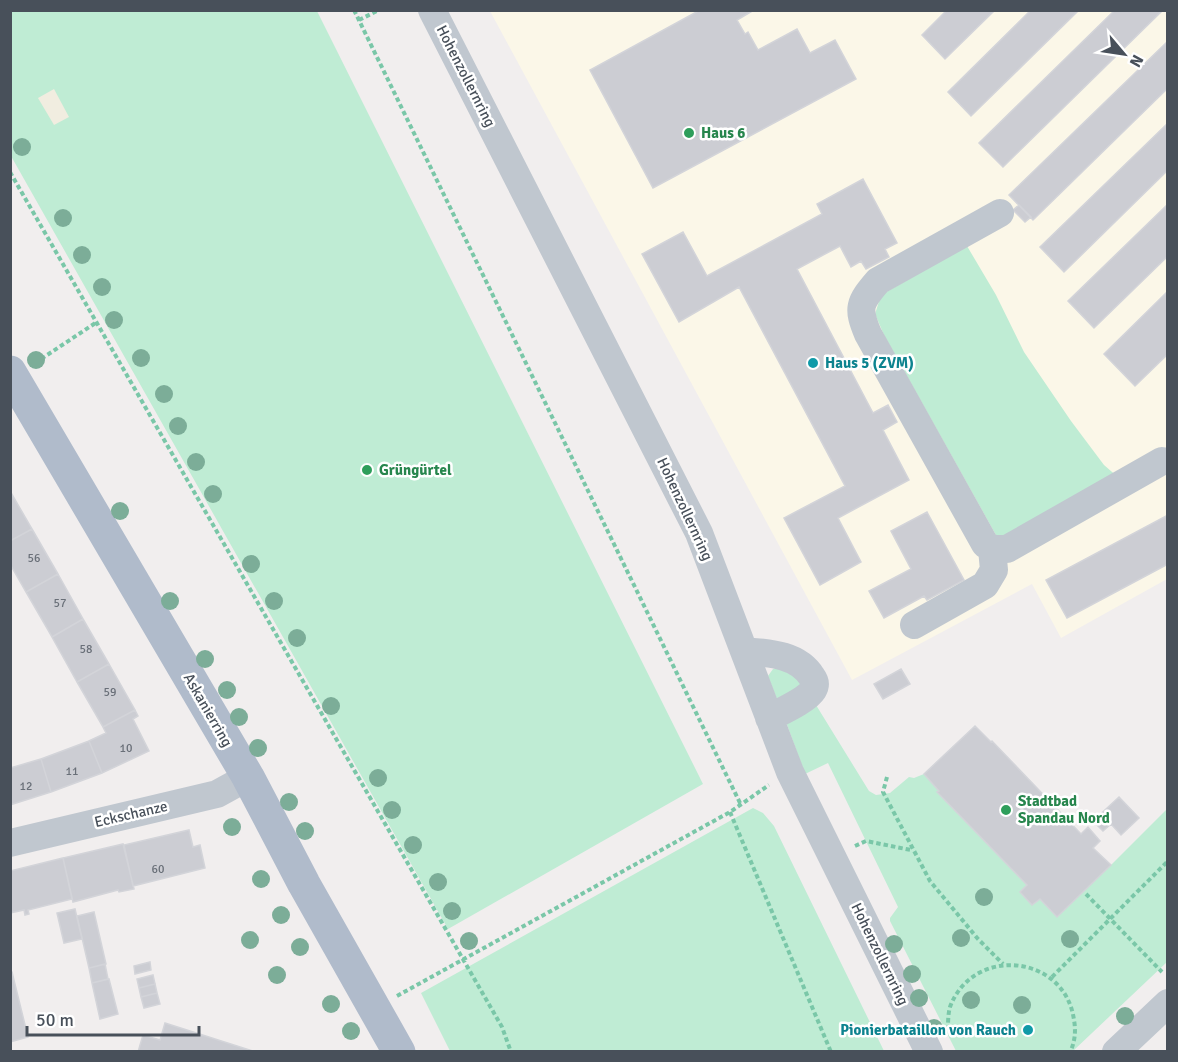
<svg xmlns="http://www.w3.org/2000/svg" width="1178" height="1062" viewBox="0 0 1178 1062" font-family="Signika,sans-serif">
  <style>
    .commercial { fill: #fbf7e8 }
    .green { fill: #bfecd4 }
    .sand { fill: #f1ede0 }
    .building { fill: #cccdd3; stroke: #d3d4d9; stroke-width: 1.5 }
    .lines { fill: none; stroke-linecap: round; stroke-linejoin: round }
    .path { stroke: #7ac7a8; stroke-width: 4; stroke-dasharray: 4.5 3; stroke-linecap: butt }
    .minor { stroke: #c0c7cf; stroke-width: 28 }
    .major { stroke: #b0bbcb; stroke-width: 33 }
    .tree { fill: #7cad98 }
    .leisure-dot { fill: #2e9e5b; stroke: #fff; stroke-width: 2 }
    .culture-dot { fill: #0f9aa8; stroke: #fff; stroke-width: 2 }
    .labels { text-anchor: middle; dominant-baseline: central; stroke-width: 5; stroke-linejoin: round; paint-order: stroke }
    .number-label { font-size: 12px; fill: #696f78 }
    .street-label { font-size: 15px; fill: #48505a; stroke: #fff }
    .leisure-label { font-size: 15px; font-weight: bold; fill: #27864d; stroke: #fff; text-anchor: start }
    .culture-label { font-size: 15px; font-weight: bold; fill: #0d838f; stroke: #fff; text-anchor: start }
  </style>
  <rect width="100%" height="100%" fill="#f1eeee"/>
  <path class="commercial" d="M 490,11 L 1167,11 L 1167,579 L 1061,638 L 1032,584 L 852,680 Z"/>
  <path class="green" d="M 10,11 L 317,11 L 703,784 L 448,929 L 11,156 Z
    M 967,246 L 996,295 L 1024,352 L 1071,421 L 1104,465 L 1119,478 L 1008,538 L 997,537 L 884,335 L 875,314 L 881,295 Z
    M 779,668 L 797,678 L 801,685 L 778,702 L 768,676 L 773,669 Z
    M 816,705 L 869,791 L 876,795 L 890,793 L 909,777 L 914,778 L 924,774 L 939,791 L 938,793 L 1027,885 L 1020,892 L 1032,905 L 1040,899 L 1111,865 L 1167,809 L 1167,962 L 1073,1051 L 956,1051 L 890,921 L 890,918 L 898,907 L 828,763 L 805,774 L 786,722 Z
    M 753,808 L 763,813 L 774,826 L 884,1051 L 450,1051 L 421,993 Z"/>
  <path class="sand" d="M 54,89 L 69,117 L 54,125 L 38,98 Z"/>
  <path class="building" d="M 700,10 L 754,10 L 737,20 L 745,34 L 748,32 L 758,50 L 797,29 L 810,53 L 835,40 L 856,79 L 653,188 L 590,70 Z
    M 947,10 L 995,10 L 945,59 L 922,35 Z
    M 1031,10 L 1079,10 L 971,116 L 948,92 Z
    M 1115,10 L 1163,10 L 1003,167 L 979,143 Z
    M 1168,41 L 1168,88 L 1033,220 L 1009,195 Z
    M 1168,123 L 1168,170 L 1064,272 L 1040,247 Z
    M 863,179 L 897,243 L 885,249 L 889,257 L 866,269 L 861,261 L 851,267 L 840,246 L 797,269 L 873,413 L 888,405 L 897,422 L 883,430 L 909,480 L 838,518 L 861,562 L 820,585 L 784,518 L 845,486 L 739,287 L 679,322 L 642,254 L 683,232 L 707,276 L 822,214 L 817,204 Z
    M 1168,204 L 1168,256 L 1094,328 L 1068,301 Z
    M 1019,205 L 1031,217 L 1025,222 L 1013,210 Z
    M 1168,291 L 1168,354 L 1135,386 L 1104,354 Z
    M 10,491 L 32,529 L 10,541 Z
    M 927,512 L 964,580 L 927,600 L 924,596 L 884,618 L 869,591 L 911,569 L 891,531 Z
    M 1168,515 L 1168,564 L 1067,618 L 1046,580 Z
    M 32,529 L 58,574 L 26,592 L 10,564 L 10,541 Z
    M 58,574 L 83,619 L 52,637 L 26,592 Z
    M 83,619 L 109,664 L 77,682 L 52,637 Z
    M 109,664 L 135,710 L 103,727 L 77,682 Z
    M 901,669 L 910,684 L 883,699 L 874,684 Z
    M 135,710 L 138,716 L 133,719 L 149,751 L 102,773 L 89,741 L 106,733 L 103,727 Z
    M 975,726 L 991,742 L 992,741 L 1081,834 L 1088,827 L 1100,841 L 1093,848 L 1111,865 L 1057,917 L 1040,899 L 1032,905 L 1020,892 L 1027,885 L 937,792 L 939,791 L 924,774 Z
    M 89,741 L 102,773 L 51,792 L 41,759 Z
    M 41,759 L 51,792 L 10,805 L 10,768 Z
    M 1119,797 L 1139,818 L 1121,835 L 1111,824 L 1103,831 L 1093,821 Z
    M 189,830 L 193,847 L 200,845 L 205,868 L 133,886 L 124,845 Z
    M 123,844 L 134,889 L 119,892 L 118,890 L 73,902 L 63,858 Z
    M 63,858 L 72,899 L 28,910 L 29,914 L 25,915 L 24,910 L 10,913 L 10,871 Z
    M 75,909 L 82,939 L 64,943 L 57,913 Z
    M 94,912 L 106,964 L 89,968 L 77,916 Z
    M 150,962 L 151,970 L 135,974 L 134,966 Z
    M 105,964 L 108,979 L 92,983 L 89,968 Z
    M 10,972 L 12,972 L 28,1037 L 10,1042 Z
    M 153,975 L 155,984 L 139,988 L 137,979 Z
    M 109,979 L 118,1014 L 100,1019 L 92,983 Z
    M 155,984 L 157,993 L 141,997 L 139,988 Z
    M 157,993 L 160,1004 L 144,1008 L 141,997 Z
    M 165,1023 L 256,1052 L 138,1052 L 143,1035 L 160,1040 Z"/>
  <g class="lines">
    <path class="path" d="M 354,10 L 741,805
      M 359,20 L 379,10
      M 10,172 L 502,1027 L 511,1052
      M 35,363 L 97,322
      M 887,777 L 883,792 L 930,881 L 978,939 L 1003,964
      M 730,812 L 831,1052
      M 855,846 L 866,841 L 911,850
      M 1086,894 L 1162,972
      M 1052,977 L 1168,861
      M 397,996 L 730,812 L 769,785
      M 948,1030 C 948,1023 948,1014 950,1007 C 973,945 1065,954 1074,1020 C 1076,1031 1075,1042 1070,1052"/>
    <path class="minor" d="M 432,10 L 699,533 L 790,772 L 929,1052
      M 1000,213 L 878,281 C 859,303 857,308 868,334 L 985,544 L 992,549 L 1007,549 L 1162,461
      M 914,625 L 985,585 L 994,570 L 992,549
      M 744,651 C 768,653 798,654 812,677 C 815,681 816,685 813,690 C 807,700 780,712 769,718
      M 10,843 L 217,794 L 248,777
      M 1116,1052 L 1168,1003"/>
    <path class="major" d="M 10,372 L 248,777 L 304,884 L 399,1052"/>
  </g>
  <g class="tree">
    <circle cx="22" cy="147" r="9"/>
    <circle cx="63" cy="218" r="9"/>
    <circle cx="82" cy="255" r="9"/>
    <circle cx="102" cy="287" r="9"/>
    <circle cx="114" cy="320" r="9"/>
    <circle cx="141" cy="358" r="9"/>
    <circle cx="36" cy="360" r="9"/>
    <circle cx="164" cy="394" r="9"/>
    <circle cx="178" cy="426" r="9"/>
    <circle cx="196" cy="462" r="9"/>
    <circle cx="213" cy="494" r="9"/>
    <circle cx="120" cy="511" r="9"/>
    <circle cx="251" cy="564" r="9"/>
    <circle cx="170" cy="601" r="9"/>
    <circle cx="274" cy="601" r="9"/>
    <circle cx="297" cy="638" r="9"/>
    <circle cx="205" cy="659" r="9"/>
    <circle cx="227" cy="690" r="9"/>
    <circle cx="331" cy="706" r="9"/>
    <circle cx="239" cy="717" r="9"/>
    <circle cx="258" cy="748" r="9"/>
    <circle cx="378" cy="778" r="9"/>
    <circle cx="289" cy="802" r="9"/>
    <circle cx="392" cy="810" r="9"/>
    <circle cx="232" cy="827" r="9"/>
    <circle cx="305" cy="831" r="9"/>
    <circle cx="413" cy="845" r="9"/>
    <circle cx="261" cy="879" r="9"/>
    <circle cx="438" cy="882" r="9"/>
    <circle cx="984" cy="897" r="9"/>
    <circle cx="452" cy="911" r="9"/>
    <circle cx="281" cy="915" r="9"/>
    <circle cx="961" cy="938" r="9"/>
    <circle cx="1070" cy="939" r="9"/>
    <circle cx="250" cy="940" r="9"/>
    <circle cx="469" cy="941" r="9"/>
    <circle cx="894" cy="944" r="9"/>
    <circle cx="300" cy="947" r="9"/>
    <circle cx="912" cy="974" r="9"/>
    <circle cx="277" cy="975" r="9"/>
    <circle cx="919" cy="998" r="9"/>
    <circle cx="971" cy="1000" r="9"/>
    <circle cx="331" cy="1004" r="9"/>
    <circle cx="1022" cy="1005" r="9"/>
    <circle cx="1125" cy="1016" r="9"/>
    <circle cx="934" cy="1028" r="9"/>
    <circle cx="351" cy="1031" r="9"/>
  </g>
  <g class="leisure-dot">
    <circle cx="689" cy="133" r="6"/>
    <circle cx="367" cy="470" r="6"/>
    <circle cx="1006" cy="810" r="6"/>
  </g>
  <g class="culture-dot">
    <circle cx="813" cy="363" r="6"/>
    <circle cx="1028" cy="1030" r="6"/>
  </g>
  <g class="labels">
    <g class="number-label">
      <text x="34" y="558">56</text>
      <text x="60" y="603">57</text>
      <text x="86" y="649">58</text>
      <text x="110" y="692">59</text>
      <text x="126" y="748">10</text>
      <text x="72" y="771">11</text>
      <text x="26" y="786">12</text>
      <text x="158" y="869">60</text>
    </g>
    <g class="street-label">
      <text transform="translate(466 76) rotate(63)">Hohenzollernring</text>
      <text transform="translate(685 509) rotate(65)">Hohenzollernring</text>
      <text transform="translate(208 710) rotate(60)">Askanierring</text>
      <text transform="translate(131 814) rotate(-13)">Eckschanze</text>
      <text transform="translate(880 954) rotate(64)">Hohenzollernring</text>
    </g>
    <g class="leisure-label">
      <text x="701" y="133">Haus 6</text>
      <text x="379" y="470">Grüngürtel</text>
      <text x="1018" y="801">Stadtbad<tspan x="1018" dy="17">Spandau Nord</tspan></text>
    </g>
    <g class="culture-label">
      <text x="825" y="363">Haus 5 (ZVM)</text>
      <text x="1016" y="1030" text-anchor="end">Pionierbataillon von Rauch</text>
    </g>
  </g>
  <rect width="1178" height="1062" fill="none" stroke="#48505a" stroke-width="24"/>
  <g transform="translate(1124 54) rotate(119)" stroke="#ffffff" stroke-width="4.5" paint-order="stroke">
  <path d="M0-4.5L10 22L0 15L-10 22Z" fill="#48505a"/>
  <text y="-9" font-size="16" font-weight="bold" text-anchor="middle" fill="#48505a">N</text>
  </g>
  <path d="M27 1026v9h172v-9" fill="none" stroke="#48505a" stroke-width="3"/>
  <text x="36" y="1026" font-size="18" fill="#48505a" stroke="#ffffff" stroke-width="4.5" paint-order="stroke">50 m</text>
</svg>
